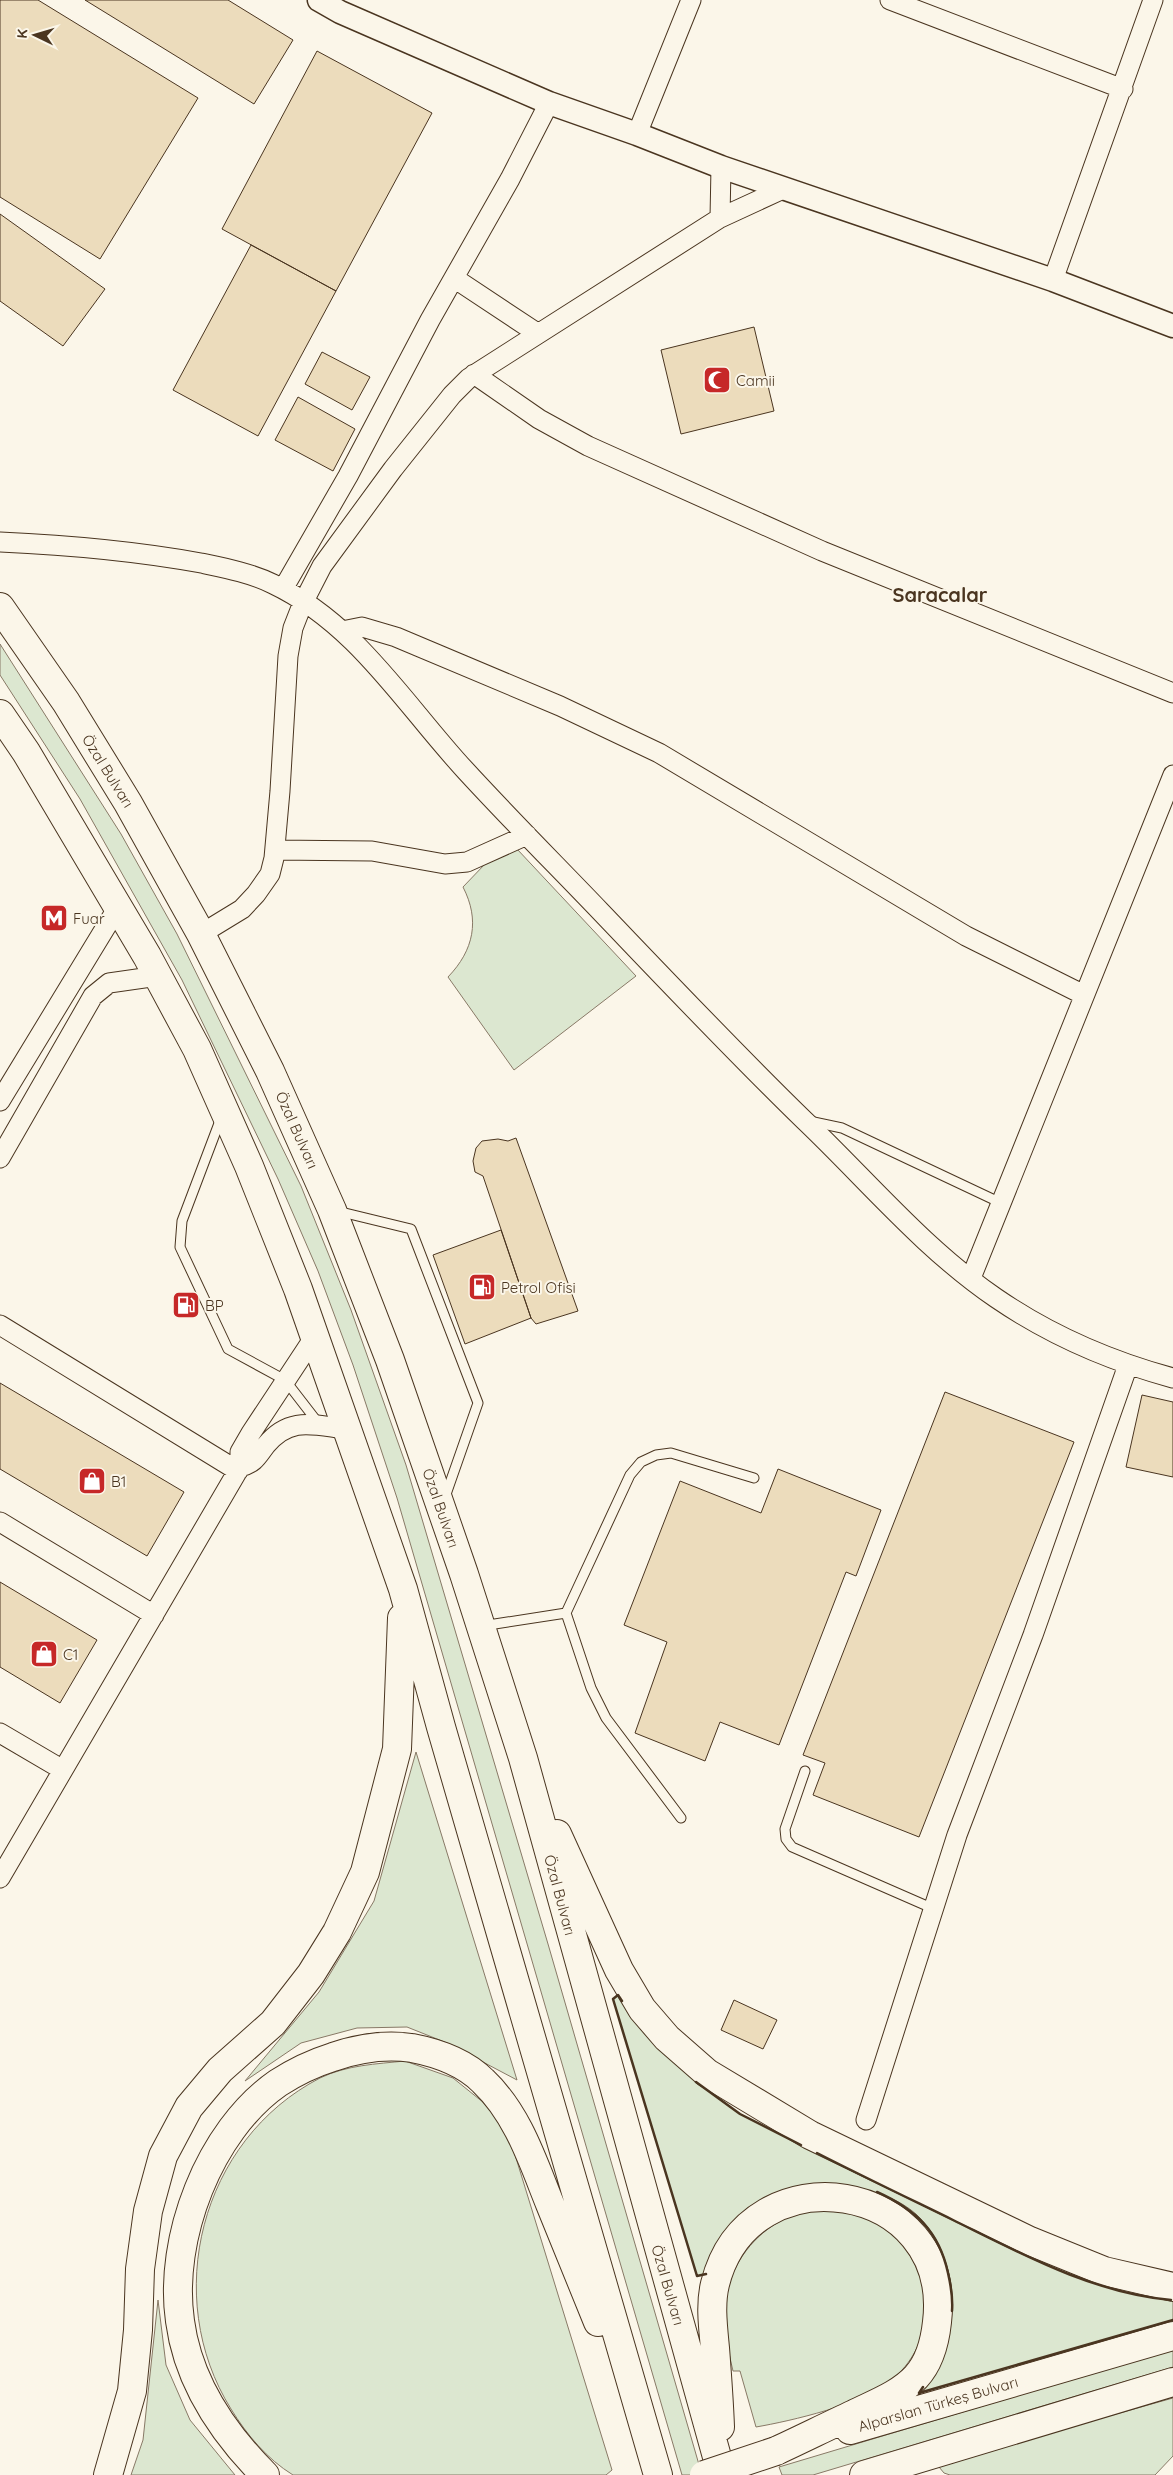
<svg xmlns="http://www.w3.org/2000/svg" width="1173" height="2475" viewBox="0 0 1173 2475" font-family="Quicksand,sans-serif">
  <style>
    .green { fill: #dce7d0; stroke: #887966 }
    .building { fill: #ecdcbc; stroke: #4a3520 }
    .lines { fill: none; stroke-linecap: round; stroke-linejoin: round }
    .service-casing { stroke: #4a3520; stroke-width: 11 }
    .minor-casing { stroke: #4a3520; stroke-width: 21 }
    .tertiary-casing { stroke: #4a3520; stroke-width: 25 }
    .trunk-casing { stroke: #4a3520; stroke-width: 30 }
    .service { stroke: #fbf6e9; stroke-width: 9 }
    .minor { stroke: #fbf6e9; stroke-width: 19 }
    .tertiary { stroke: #fbf6e9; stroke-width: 22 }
    .trunk { stroke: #fbf6e9; stroke-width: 28 }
    .trunk-bridge-casing { stroke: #4a3520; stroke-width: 30; stroke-linecap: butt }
    .trunk-bridge { stroke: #fbf6e9; stroke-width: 28 }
    .wall { stroke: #4a3520; stroke-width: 2.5 }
    .labels { text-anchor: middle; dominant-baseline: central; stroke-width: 4; stroke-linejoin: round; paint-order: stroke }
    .poi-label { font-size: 15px; fill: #4a3520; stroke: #fbf6e9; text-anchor: start }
    .street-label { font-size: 15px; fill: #4a3520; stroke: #fbf6e9 }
    .district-label { font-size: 20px; font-weight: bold; fill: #4a3520; stroke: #fbf6e9 }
  </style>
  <rect width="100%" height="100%" fill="#fbf6e9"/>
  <path class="green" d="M 0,644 L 121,834 L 177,934 L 301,1186 L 351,1310 L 406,1465 L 548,1944 L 702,2475 L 682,2475 L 397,1498 L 353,1365 L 318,1271 L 278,1179 L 182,980 L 80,799 L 0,675 Z
    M 517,849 L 636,976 L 514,1070 L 448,977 C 474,950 480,920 463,887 L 485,864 Z
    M 416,1752 L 517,2080 L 447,2043 L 407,2027 L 357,2028 L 301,2043 L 245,2081 L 319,1992 L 374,1901 Z
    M 618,1995 C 656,2045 688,2079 740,2114 C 811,2150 882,2185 954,2221 C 1023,2255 1095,2293 1173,2300 L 1173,2320 L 919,2393 C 927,2381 936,2368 942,2354 C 961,2309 953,2248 916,2214 C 900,2200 878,2192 858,2188 C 810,2178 782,2186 746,2217 C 722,2238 716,2243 706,2274 L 697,2276 L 613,1999 Z
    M 405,2061 L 453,2078 L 484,2103 L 508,2132 L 612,2470 L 606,2475 L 293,2475 C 267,2459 247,2435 231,2409 C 161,2297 200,2140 320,2078 C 347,2065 376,2064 405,2061 Z
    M 805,2211 C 818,2211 843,2208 854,2211 C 866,2215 882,2223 892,2230 C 897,2234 901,2243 905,2248 C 936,2291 933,2345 891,2381 C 864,2404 791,2421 756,2427 L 740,2371 L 733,2371 C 727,2345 720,2316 726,2288 C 727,2282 731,2276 734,2271 C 748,2241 773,2220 805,2211 Z
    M 158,2300 L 166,2365 L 190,2420 L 235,2475 L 131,2475 L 143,2440 Z
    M 1173,2349 L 1173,2367 L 813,2475 L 782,2475 L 779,2467 Z
    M 1173,2398 L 1173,2456 L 1155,2475 L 950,2475 L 944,2473 L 939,2467 L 952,2460 Z"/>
  <path class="building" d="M 0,0 L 38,0 L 198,98 L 100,259 L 0,197 Z
    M 85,0 L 228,0 L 293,40 L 254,104 Z
    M 317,51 L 432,113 L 336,291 L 222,229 Z
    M 0,214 L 105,289 L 63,346 L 0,301 Z
    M 251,245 L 336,291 L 258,436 L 173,390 Z
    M 754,327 L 774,411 L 681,434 L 661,350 Z
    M 322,352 L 370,377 L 352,410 L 305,384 Z
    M 298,397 L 355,429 L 333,471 L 275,440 Z
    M 516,1138 L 578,1311 L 536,1324 L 531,1318 L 483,1176 L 475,1172 L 473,1161 L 476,1148 L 482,1141 L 498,1139 L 508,1141 Z
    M 501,1230 L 531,1318 L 465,1344 L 433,1255 Z
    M 0,1383 L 184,1492 L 147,1556 L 0,1469 Z
    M 945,1392 L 1074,1442 L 919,1837 L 813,1795 L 825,1763 L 803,1755 Z
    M 1142,1395 L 1173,1402 L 1173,1477 L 1126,1467 Z
    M 778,1469 L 881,1510 L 856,1576 L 846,1572 L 779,1745 L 720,1722 L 705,1761 L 635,1733 L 667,1642 L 624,1625 L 680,1481 L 761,1513 Z
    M 0,1582 L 97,1640 L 60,1703 L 0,1667 Z
    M 734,2000 L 777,2020 L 763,2049 L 721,2030 Z"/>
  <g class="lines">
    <g class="service-casing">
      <path id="service" d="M 221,1118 L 182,1221 L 180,1247 L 228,1349 L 285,1380 L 319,1424
        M 809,1121 L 842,1128 L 1001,1203
        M 337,1211 L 411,1229 L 478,1403 L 444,1500
        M 566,1613 L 630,1475 L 641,1462 L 656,1455 L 671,1453 L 754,1478
        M 482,1626 L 566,1613 L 591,1688 L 606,1718 L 681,1818
        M 805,1771 L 785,1829 L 786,1839 L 792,1847 L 934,1909"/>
    </g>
    <g class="minor-casing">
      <path id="minor" d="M 890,0 L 1123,89
        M 637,134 L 691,0
        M 721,167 L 720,218 L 785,188
        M 454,278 L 537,333
        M 1053,280 L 1153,0
        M 474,374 L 539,419 L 588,446 L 822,551 L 1173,693
        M 0,542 C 67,545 135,551 201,563 C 225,568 251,573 273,584 C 357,624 404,704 465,770 C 509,818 555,864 600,911 C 667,981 734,1052 804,1120 C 867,1180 924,1249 996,1298 C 1050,1335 1110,1361 1173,1378
        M 283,589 L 348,476 L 430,320 L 510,179 L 549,103
        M 342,631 L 362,627 L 396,637 L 560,706 L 659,753 L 966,936 L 1084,995
        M 275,850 L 372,851 L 445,864 L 467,862 L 527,835
        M 201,934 L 242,909 L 256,894 L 270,874 L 274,858 L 280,791 L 288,656 L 293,628 L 302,605 L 322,566 L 393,469 L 452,395 L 469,378 L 720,218
        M 0,1101 L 118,907
        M 0,1158 L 93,996 L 109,983 L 158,976
        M 971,1278 L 1173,775
        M 0,1325 L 238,1471
        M 240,1467 C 255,1463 257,1457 266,1445 C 290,1416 313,1425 346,1429
        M 0,1522 L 154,1615
        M 0,1733 L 63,1770
        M 0,1878 L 240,1467 L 240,1452 L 251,1433 L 315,1336
        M 866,2120 L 957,1835 L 1033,1635 L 1128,1365"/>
    </g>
    <g class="tertiary-casing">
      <path id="tertiary" d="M 319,0 L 340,12 L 549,103 L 637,134 L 721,167 L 1053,280 L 1173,326"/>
    </g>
    <g class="trunk-casing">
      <path id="trunk" d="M 0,607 L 66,702 L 128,803 L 201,934 L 270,1071 L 332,1210 L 390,1360 L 464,1574 L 523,1758 L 722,2475
        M 0,714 L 26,752 L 147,956 L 197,1049 L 249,1166 L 298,1289 L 403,1589 L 441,1727 L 658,2475
        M 557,1834 L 619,1970 L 642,2009 L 667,2038 L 707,2073 L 810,2135 L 1030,2241 L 1104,2271 L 1173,2287
        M 720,2427 C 719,2400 717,2374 715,2348 C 713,2327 710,2304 715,2284 C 749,2148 954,2180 937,2322 C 935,2341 929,2363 916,2377 C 899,2395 876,2403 854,2414 C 828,2426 802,2439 776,2451
        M 850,2430 L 1173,2336
        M 108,2475 L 132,2391 L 138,2330 L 140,2269 L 148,2211 L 163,2156 L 189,2107 L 220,2070 L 273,2023 L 311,1974 L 337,1932 L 365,1872 L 397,1749 L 402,1618
        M 265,2475 C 222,2432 188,2382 180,2321 C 168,2239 209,2131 278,2083 C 295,2072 314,2063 333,2057 C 359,2048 384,2044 412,2048 C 438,2053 464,2062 483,2081 C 518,2114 533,2162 550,2204 C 566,2244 582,2283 598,2322
        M 864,2475 L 1173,2382"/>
    </g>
    <use href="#service" class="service"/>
    <use href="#minor" class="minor"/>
    <use href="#tertiary" class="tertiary"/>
    <use href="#trunk" class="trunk"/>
    <g class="trunk-bridge-casing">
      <path id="trunk-bridge" d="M 704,2475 L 776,2451"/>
    </g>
    <use href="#trunk-bridge" class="trunk-bridge"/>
    <path class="wall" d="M 622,2001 L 618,1995 L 613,1999 L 697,2276 L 706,2274
      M 696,2082 L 740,2114 L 801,2145
      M 817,2153 C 862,2176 908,2198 953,2220 C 1022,2254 1093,2293 1171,2300
      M 877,2192 C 915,2209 939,2231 948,2273 C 951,2286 953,2298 952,2311
      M 923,2387 L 919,2393 L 1173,2320"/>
  </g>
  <defs>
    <g id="mosque-square" transform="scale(1.4375)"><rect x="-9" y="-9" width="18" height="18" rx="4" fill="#c62828" stroke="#fbf6e9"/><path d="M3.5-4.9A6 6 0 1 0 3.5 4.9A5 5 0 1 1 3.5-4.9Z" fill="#fff"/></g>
    <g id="metro-square" transform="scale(1.4375)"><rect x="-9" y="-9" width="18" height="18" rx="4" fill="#c62828" stroke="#fbf6e9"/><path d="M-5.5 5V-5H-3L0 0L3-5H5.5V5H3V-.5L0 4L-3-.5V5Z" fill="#fff"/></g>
    <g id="fuel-square" transform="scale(1.4375)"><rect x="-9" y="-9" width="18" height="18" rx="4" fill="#c62828" stroke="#fbf6e9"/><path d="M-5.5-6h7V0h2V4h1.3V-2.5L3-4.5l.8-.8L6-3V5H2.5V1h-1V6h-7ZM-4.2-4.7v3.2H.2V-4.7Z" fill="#fff"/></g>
    <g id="shop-square" transform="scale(1.4375)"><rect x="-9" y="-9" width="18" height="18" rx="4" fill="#c62828" stroke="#fbf6e9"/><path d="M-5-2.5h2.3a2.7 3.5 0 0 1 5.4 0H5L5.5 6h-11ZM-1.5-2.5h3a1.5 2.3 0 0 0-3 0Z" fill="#fff"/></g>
  </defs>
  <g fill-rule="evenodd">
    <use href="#mosque-square" x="717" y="380"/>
    <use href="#metro-square" x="54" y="918"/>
    <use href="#fuel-square" x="482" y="1287"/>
    <use href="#fuel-square" x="186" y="1305"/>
    <use href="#shop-square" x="92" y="1481"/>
    <use href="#shop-square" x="44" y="1654"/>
  </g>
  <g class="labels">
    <g class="poi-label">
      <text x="736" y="380">Camii</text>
      <text x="73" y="918">Fuar</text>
      <text x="501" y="1287">Petrol Ofisi</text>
      <text x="205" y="1305">BP</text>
      <text x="111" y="1481">B1</text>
      <text x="63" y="1654">C1</text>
    </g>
    <g class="street-label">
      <text transform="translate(108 771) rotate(58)">Özal Bulvarı</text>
      <text transform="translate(297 1130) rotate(66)">Özal Bulvarı</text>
      <text transform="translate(441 1508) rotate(71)">Özal Bulvarı</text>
      <text transform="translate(560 1895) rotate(75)">Özal Bulvarı</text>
      <text transform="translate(668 2285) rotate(74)">Özal Bulvarı</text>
      <text transform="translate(938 2404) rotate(-16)">Alparslan Türkeş Bulvarı</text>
    </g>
    <g class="district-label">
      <text x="940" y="594">Saracalar</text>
    </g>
  </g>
  <g transform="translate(35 35) rotate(275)" stroke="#fbf6e9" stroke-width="4" paint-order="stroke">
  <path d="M0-4L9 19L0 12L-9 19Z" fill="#4a3520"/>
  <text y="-8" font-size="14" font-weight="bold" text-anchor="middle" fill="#4a3520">K</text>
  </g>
</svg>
